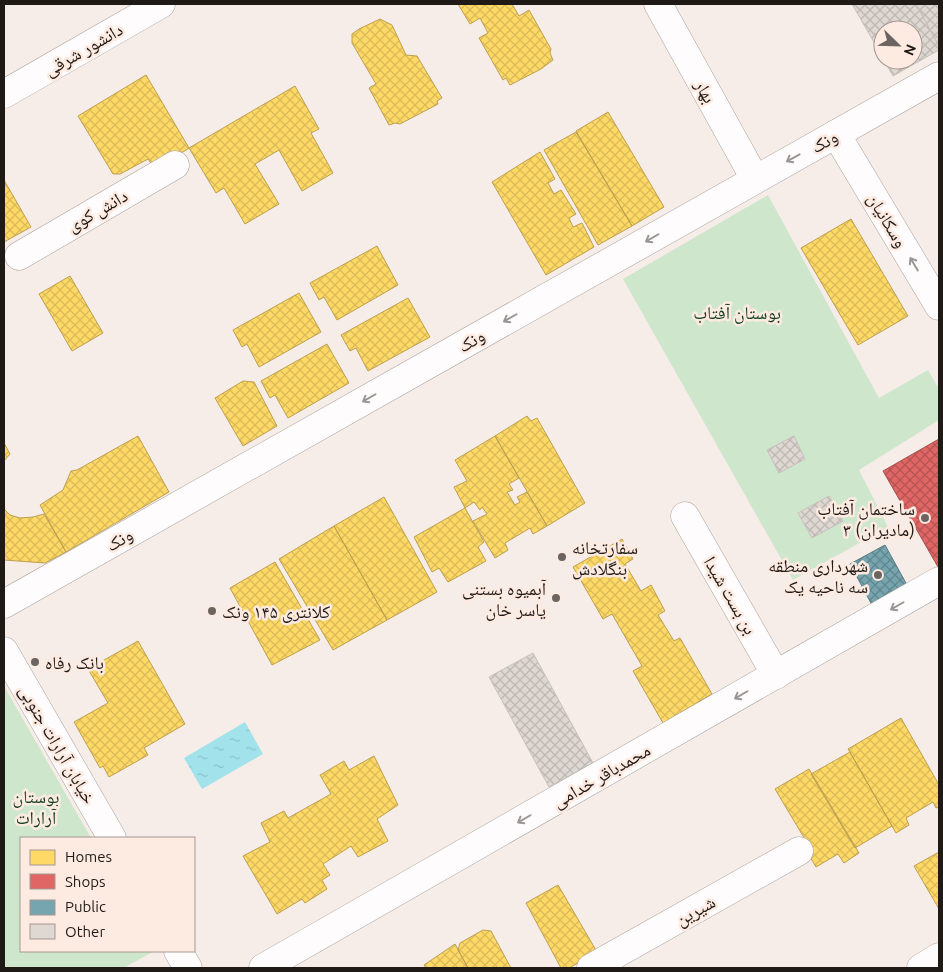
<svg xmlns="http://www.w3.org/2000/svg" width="943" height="972" viewBox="0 0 943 972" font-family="Ubuntu,'Noto Naskh Arabic',sans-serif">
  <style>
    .park { fill: #cee6cb }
    .water { fill: url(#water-ripples) }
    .homes { fill: url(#homes-cross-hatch); stroke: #bca04e }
    .shops { fill: url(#shops-cross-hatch); stroke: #a64f4e }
    .public { fill: url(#public-cross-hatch); stroke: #5c7b81 }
    .building { fill: url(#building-cross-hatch); stroke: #c8c0bc }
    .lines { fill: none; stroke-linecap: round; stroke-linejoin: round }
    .minor-casing { stroke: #a9a29e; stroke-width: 29 }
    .major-casing { stroke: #a9a29e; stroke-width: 29 }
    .minor { stroke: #fefcfc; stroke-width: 28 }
    .major { stroke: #fefcfc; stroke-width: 28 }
    .oneway { stroke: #9a9695 }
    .poi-dot { fill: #6b6460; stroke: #fdebe2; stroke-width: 2 }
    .labels { text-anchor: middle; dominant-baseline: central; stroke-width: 5; stroke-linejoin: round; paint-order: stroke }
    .street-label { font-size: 18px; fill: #201a17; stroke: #fdebe2 }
    .park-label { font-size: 18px; fill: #164121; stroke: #fdebe2 }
    .poi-label { font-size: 18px; fill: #201a17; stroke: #fdebe2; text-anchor: end }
  </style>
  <defs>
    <pattern id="water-ripples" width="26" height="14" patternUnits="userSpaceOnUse" patternTransform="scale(1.25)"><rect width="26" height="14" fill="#a2e2eb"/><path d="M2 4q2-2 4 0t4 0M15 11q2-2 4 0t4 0" fill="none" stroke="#8bc1c9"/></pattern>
    <pattern id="homes-cross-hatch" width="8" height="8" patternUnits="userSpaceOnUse" patternTransform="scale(1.25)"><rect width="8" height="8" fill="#ffd966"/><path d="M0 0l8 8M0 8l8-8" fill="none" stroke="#daba58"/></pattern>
    <pattern id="shops-cross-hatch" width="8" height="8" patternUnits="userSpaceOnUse" patternTransform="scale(1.25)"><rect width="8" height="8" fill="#e06666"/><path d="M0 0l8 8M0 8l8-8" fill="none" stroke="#b55353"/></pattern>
    <pattern id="public-cross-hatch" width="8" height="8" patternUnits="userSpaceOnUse" patternTransform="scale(1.25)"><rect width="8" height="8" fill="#76a5af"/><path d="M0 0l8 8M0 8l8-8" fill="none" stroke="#60868d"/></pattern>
    <pattern id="building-cross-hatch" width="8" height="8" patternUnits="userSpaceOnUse" patternTransform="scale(1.25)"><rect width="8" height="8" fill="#ded7d2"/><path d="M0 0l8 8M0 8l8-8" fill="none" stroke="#beb8b4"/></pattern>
  </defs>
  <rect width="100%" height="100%" fill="#f7ede8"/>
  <path class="park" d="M 768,195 L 879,398 L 928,370 L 939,389 L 939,420 L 859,470 L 888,527 L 793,580 L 623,279 Z
    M 4,686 L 91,838 L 21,838 L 21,951 L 154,951 L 124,968 L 4,968 Z"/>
  <path class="water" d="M 245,722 L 263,754 L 202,789 L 184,758 Z"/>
  <path class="homes" d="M 458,4 L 512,4 L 519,16 L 529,10 L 551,49 L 550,53 L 553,60 L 541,69 L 510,85 L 506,78 L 503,80 L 479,38 L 488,33 L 480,18 L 470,24 Z
    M 380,19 L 392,25 L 406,55 L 417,56 L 442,98 L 437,101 L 438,104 L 400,124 L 395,123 L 389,125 L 369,88 L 376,84 L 352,43 L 352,34 L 359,29 Z
    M 146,75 L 189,148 L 156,170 L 148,159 L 120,174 L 113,174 L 78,116 Z
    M 295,86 L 319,129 L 311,133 L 333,173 L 302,191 L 279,150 L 255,164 L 279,204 L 245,224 L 224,188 L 216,193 L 189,148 Z
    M 608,112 L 664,207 L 632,226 L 576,131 Z
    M 576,132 L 632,226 L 598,245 L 544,150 Z
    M 540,152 L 555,179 L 548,183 L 554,194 L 561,190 L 576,214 L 569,218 L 573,227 L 582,223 L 594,247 L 546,275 L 492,182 Z
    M 4,180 L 31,227 L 4,242 Z
    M 851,219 L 908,316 L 858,345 L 801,248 Z
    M 377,246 L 398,285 L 337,320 L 324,297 L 319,300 L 310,283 Z
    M 70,276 L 103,333 L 72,351 L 39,294 Z
    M 299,293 L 321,332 L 259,367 L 247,344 L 242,347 L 233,330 Z
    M 408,298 L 430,337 L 368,371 L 356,348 L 350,351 L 341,335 Z
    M 327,344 L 349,383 L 288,418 L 275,395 L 270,398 L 261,381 Z
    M 243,381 L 254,382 L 277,426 L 243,446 L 215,398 Z
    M 527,416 L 531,421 L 537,418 L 585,503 L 547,526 L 495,436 Z
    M 138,436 L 169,492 L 66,552 L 40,505 L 63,490 L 71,471 L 77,470 Z
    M 495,436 L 519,478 L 509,484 L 513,490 L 507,492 L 515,505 L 520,502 L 517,497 L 527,492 L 547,526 L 533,534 L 530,528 L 505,543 L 508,550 L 495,558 L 473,521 L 487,514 L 482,507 L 480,510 L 474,502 L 465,508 L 454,487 L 467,481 L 455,460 Z
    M 4,443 L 10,454 L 4,461 Z
    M 384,497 L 437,592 L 387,620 L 334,526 Z
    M 465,508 L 484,542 L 478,547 L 486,561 L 448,582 L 439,568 L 432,572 L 414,537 Z
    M 4,509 L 10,515 L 20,518 L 33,517 L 44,514 L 66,552 L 45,563 L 4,560 Z
    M 334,526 L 387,620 L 333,650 L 279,559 Z
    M 622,539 L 633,559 L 625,564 L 641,591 L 651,585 L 665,611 L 658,615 L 674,641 L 680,638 L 712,694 L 663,723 L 633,671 L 642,666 L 612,614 L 603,619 L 573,567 Z
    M 275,562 L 320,640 L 272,665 L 230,588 Z
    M 138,641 L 185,724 L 144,748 L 148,755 L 109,777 L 103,766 L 100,768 L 74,722 L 108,703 L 88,669 Z
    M 901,718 L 939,785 L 939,807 L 936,808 L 933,802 L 906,818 L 909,825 L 896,833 L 848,749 Z
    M 850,752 L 892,826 L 855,848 L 811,774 Z
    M 374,756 L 398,805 L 377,819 L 388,841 L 358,857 L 351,846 L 323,864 L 330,875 L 322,880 L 327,889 L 305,903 L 302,899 L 277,914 L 243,856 L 270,842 L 261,823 L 284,811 L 288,818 L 331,794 L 320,775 L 344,761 L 349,770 Z
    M 809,769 L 859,853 L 844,863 L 838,854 L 816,867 L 802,843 L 806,841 L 775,789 Z
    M 939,852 L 939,909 L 914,866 Z
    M 558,885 L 597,952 L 569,968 L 561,968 L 526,903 Z
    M 483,930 L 491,931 L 511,968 L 468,968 L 458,950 L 460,943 Z
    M 455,944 L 468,968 L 426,968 L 424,965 Z"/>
  <path class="shops" d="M 939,439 L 939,566 L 938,567 L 883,471 Z"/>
  <path class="public" d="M 885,545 L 907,585 L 872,605 L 850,564 Z"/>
  <path class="building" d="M 852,4 L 916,4 L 939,46 L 939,50 L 893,76 L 884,60 L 913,60 L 913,30 L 883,30 L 883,58 Z
    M 916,4 L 939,4 L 939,46 Z
    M 794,436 L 805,459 L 779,473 L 767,450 Z
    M 829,496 L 843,521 L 812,538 L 798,513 Z
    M 533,653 L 593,763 L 549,787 L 489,677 Z"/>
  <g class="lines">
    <g class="minor-casing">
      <path id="minor" d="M 658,4 L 755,179
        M 836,134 L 939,306
        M 19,256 L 175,165
        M 685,516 L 776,675
        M 591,968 L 799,851
        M 921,968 L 939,957"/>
    </g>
    <g class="major-casing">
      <path id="major" d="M 4,94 L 161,4
        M 4,604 L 939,76
        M 4,651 L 112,838
        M 178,951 L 188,968
        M 263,968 L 939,581"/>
    </g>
    <use href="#minor" class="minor"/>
    <use href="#major" class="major"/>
  </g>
  <defs><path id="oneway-shaft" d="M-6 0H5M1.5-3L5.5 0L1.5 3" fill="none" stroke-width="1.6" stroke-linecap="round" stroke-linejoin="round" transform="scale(1.25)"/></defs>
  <g class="oneway">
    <use href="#oneway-shaft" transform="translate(793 158) rotate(151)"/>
    <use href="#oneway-shaft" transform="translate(652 238) rotate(150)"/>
    <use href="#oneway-shaft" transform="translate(914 264) rotate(-121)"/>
    <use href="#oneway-shaft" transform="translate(510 318) rotate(150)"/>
    <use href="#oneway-shaft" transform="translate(369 398) rotate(150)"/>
    <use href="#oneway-shaft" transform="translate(897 606) rotate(150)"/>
    <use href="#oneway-shaft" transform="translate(741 695) rotate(150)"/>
    <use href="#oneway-shaft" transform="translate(524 819) rotate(150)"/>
  </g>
  <g class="poi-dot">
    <circle cx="925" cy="518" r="5"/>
    <circle cx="562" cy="557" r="5"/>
    <circle cx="878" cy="575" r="5"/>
    <circle cx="556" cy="598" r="5"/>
    <circle cx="212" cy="611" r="5"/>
    <circle cx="35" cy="662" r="5"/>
  </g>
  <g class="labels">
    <g class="street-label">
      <text transform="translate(83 49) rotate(-30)">دانشور شرقی</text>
      <text transform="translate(706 91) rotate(61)">بهار</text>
      <text transform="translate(824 141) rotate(-29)">ونک</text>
      <text transform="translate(97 210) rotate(-30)">دانش کوی</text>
      <text transform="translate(888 220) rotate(59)">وسکانیان</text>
      <text transform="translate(471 340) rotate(-30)">ونک</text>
      <text transform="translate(119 539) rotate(-30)">ونک</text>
      <text transform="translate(731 595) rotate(60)">بن بست شیدا</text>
      <text transform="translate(58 744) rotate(60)">خیابان آرارات جنوبی</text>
      <text transform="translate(601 775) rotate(-30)">محمدباقر خدامی</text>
      <text transform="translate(695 910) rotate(-29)">شیرین</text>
    </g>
    <g class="park-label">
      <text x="737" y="312">بوستان آفتاب</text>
      <text x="36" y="796">بوستان<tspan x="36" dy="21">آرارات</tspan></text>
    </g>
    <g class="poi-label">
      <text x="915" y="508">ساختمان آفتاب<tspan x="915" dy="21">۳ (مادیران)</tspan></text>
      <text x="572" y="547" text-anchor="start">سفارتخانه<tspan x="572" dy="21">بنگلادش</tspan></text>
      <text x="868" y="565">شهرداری منطقه<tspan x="868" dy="21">سه ناحیه یک</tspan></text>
      <text x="546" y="588">آبمیوه بستنی<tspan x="546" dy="21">یاسر خان</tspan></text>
      <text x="222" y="611" text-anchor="start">کلانتری ۱۴۵ ونک</text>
      <text x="45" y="662" text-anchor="start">بانک رفاه</text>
    </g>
  </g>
  <rect width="943" height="972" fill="none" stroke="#201a17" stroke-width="10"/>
  <rect x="20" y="837" width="175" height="115" fill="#fdebe2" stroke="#a59791"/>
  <rect x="30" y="850" width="25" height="15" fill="#ffd966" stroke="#a59791"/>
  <text x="65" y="862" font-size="15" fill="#201a17">Homes</text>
  <rect x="30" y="874" width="25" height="15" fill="#e06666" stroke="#a59791"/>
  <text x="65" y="887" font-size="15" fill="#201a17">Shops</text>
  <rect x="30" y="900" width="25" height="15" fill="#76a5af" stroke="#a59791"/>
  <text x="65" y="912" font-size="15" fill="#201a17">Public</text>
  <rect x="30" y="924" width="25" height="15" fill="#ded7d2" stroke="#a59791"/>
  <text x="65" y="937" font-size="15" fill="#201a17">Other</text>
  <g transform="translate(898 45) rotate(113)"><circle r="24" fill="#fdebe2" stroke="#a59791"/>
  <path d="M0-4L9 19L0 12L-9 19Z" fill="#6b6460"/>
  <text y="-8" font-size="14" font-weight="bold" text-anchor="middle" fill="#201a17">N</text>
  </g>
</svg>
